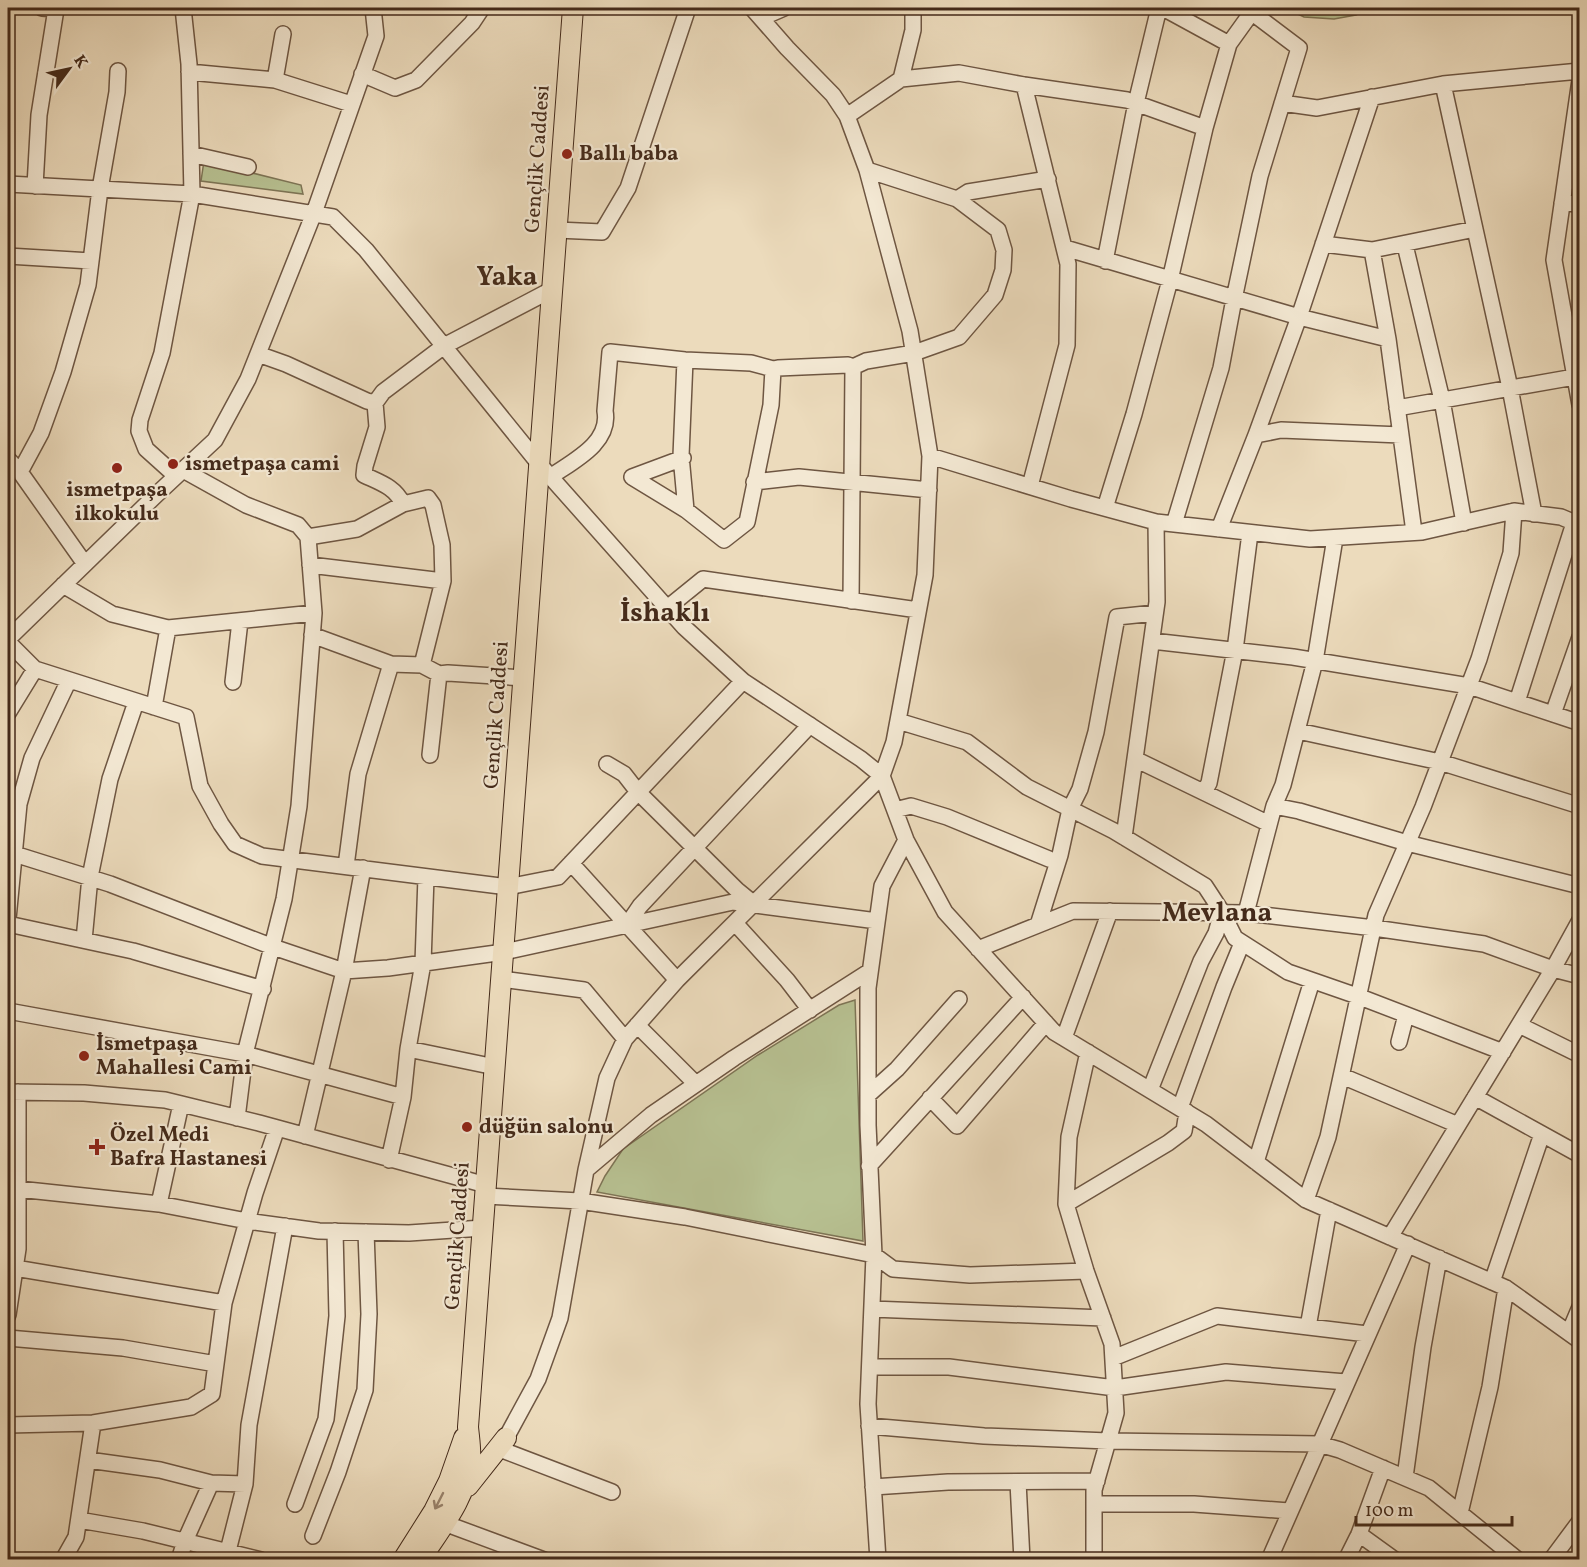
<svg xmlns="http://www.w3.org/2000/svg" width="1587" height="1567" viewBox="0 0 1587 1567" font-family="Vollkorn,serif">
  <style>
    .green { fill: #b7c091; stroke: #7e7556; stroke-width: 1.5 }
    .lines { fill: none; stroke-linecap: round; stroke-linejoin: round }
    .minor-casing { stroke: #6e5642; stroke-width: 18 }
    .major-casing { stroke: #442a1a; stroke-width: 22 }
    .minor { stroke: #f3e8d3; stroke-width: 15 }
    .major { stroke: #ecdbbc; stroke-width: 20 }
    .oneway { stroke: #98826b }
    .poi-dot { fill: #8f2418; stroke: #f3e8d3; stroke-width: 2 }
    .labels { text-anchor: middle; dominant-baseline: central; stroke-width: 4.5; stroke-linejoin: round; paint-order: stroke }
    .poi-label { font-size: 21px; font-weight: bold; fill: #442a1a; stroke: #f3e8d3; text-anchor: start }
    .street-label { font-size: 21px; fill: #442a1a; stroke: #f3e8d3 }
    .district-label { font-size: 27px; font-weight: bold; fill: #442a1a; stroke: #f3e8d3 }
  </style>
  <rect width="100%" height="100%" fill="#ecdbbc"/>
  <filter id="stains"><feTurbulence type="fractalNoise" baseFrequency=".00333" numOctaves="4"/><feColorMatrix values="0 0 0 0 .2 0 0 0 0 .09 0 0 0 0 .02 0 0 0 .5 -.17"/></filter>
  <radialGradient id="worn" r=".72"><stop offset=".6" stop-color="#630" stop-opacity="0"/><stop offset="1" stop-color="#630" stop-opacity=".3"/></radialGradient>
  <path class="green" d="M 1285,8 L 1369,8 L 1356,15 L 1334,19 L 1304,17 Z
    M 204,161 L 301,185 L 303,194 L 201,181 Z
    M 855,1000 L 863,1241 L 597,1192 L 605,1176 L 623,1149 L 758,1055 L 839,1005 Z"/>
  <g class="lines">
    <g class="minor-casing">
      <path id="minor" d="M 1163,8 L 1229,44 L 1252,12
        M 761,18 L 784,8
        M 189,72 L 275,80 L 351,104
        M 362,74 L 395,88 L 416,80 L 472,23 L 482,8
        M 901,79 L 959,73 L 1024,85 L 1127,100 L 1205,128
        M 275,80 L 283,34
        M 1580,80 L 1554,260 L 1580,405
        M 1443,84 L 1510,388 L 1534,514
        M 1024,85 L 1068,264 L 1067,345 L 1030,486
        M 1282,103 L 1317,108 L 1443,84 L 1580,71
        M 847,116 L 901,79 L 913,30 L 913,8
        M 191,154 L 248,167
        M 8,184 L 192,194 L 333,217 L 366,250 L 540,465 L 684,627 L 743,681 L 861,759 L 882,776 L 906,840 L 945,912 L 1054,1032 L 1206,1124 L 1306,1200 L 1506,1288 L 1580,1341
        M 35,186 L 39,115 L 56,9 L 42,8
        M 957,199 L 968,192 L 1048,179
        M 1562,203 L 1580,204
        M 557,230 L 602,232 L 628,188 L 688,8
        M 1323,244 L 1372,250 L 1475,229
        M 1405,245 L 1442,400 L 1464,523
        M 1065,248 L 1299,317 L 1388,339
        M 1372,250 L 1388,339 L 1414,532
        M 8,256 L 91,261
        M 1105,261 L 1136,103 L 1159,8
        M 258,354 L 286,364 L 367,401 L 375,403
        M 685,360 L 681,456 L 686,510
        M 1397,408 L 1580,376
        M 1256,435 L 1281,430 L 1401,435
        M 930,456 L 1071,499 L 1156,522 L 1310,539 L 1422,532 L 1514,511 L 1561,517 L 1580,525
        M 8,459 L 20,472 L 85,564
        M 183,470 L 246,505 L 298,525 L 308,537 L 357,529 L 403,504 L 428,498 L 433,505 L 442,545 L 443,581 L 422,665
        M 20,472 L 41,433 L 63,372 L 88,285 L 100,189 L 117,92 L 118,71
        M 176,476 L 146,449 L 139,431 L 140,420 L 162,353 L 192,194 L 189,64 L 183,8
        M 550,477 C 573,461 611,443 605,411 L 610,352 L 685,360 L 751,363 L 773,369 L 778,368 L 848,365 L 853,367 L 866,361 L 914,353 L 959,337 L 995,295 L 1003,270 L 1004,250 L 998,230 L 957,199 L 867,170
        M 632,477 L 686,510 L 724,540 L 747,522 L 771,405 L 773,369
        M 632,477 L 683,458
        M 754,482 L 799,477 L 929,490
        M 403,504 C 395,487 381,483 364,475 L 365,466 L 377,427 L 375,403 L 383,392 L 444,346 L 553,289
        M 1105,508 L 1134,414 L 1170,280 L 1205,128 L 1229,44
        M 1174,524 L 1221,368 L 1234,299 L 1260,176 L 1299,48 L 1246,8
        M 1219,529 L 1256,435 L 1299,317 L 1372,97
        M 310,565 L 443,581
        M 63,585 L 112,614 L 168,628 L 314,613
        M 851,601 L 853,367
        M 666,609 L 703,579 L 918,610
        M 312,635 L 391,664 L 422,665 L 439,674 L 448,673 L 524,678
        M 8,639 L 156,495 L 215,440 L 248,379 L 314,213 L 376,36 L 373,8
        M 1152,641 L 1293,657 L 1469,686 L 1580,723
        M 8,642 L 35,669 L 186,717 L 200,786 L 221,824 L 235,844 L 262,856 L 508,887 L 558,877 L 743,681
        M 233,682 L 240,621
        M 1517,702 L 1574,523
        M 154,707 L 168,628
        M 8,713 L 35,669
        M 1553,714 L 1580,637
        M 898,721 L 967,742 L 1027,787 L 1114,831 L 1205,886 L 1222,912 L 1235,938 L 1288,972 L 1360,997 L 1503,1052
        M 1298,731 L 1440,762 L 1580,806
        M 430,755 L 439,674
        M 1135,759 L 1269,824
        M 607,764 L 624,774 L 638,792 L 737,890 L 754,904
        M 1204,792 L 1209,783 L 1235,650 L 1250,533
        M 1274,806 L 1283,785 L 1315,661 L 1335,538
        M 895,810 L 911,806 L 947,817 L 1049,859
        M 1124,837 L 1157,602 L 1156,522
        M 8,852 L 110,884 L 273,947 L 344,971 L 388,968 L 504,952 L 733,902 L 877,921
        M 571,863 L 677,980
        M 346,866 L 358,774 L 391,664
        M 1246,913 L 1274,806 L 1299,811 L 1407,843 L 1580,886
        M 8,919 L 19,804 L 32,758 L 69,680
        M 735,923 L 787,980 L 810,1010
        M 8,924 L 133,951 L 263,989
        M 627,925 L 640,906 L 810,725
        M 1038,925 L 1060,855 L 1070,809 L 1080,789 L 1096,732 L 1117,617 L 1155,613
        M 84,940 L 90,877 L 110,779 L 136,702
        M 978,949 L 1073,911 L 1246,913 L 1374,928 L 1484,944 L 1553,969 L 1580,976
        M 501,979 L 584,990 L 625,1039
        M 8,1011 L 245,1054 L 403,1097
        M 637,1025 L 696,1084
        M 1519,1025 L 1580,1055
        M 1064,1038 L 1110,911
        M 1399,1042 L 1406,1015
        M 408,1049 L 495,1067
        M 1088,1052 L 1069,1137 L 1066,1204 L 1086,1271 L 1112,1344 L 1116,1413 L 1094,1490 L 1094,1560
        M 1342,1076 L 1458,1125
        M 1150,1090 L 1201,961 L 1216,933 L 1222,912
        M 8,1092 L 84,1093 L 165,1100 L 259,1123 L 486,1185
        M 868,1095 L 897,1069 L 959,999
        M 1475,1097 L 1580,1155
        M 930,1098 L 957,1126 L 1046,1023
        M 1180,1108 L 1224,987 L 1242,943
        M 237,1118 L 245,1054 L 284,899 L 299,806 L 314,613 L 308,537
        M 305,1136 L 344,971 L 363,868
        M 389,1160 L 403,1097 L 408,1049 L 423,963 L 426,877
        M 1256,1162 L 1312,981
        M 869,1166 L 1023,997
        M 586,1170 L 651,1115 L 734,1058 L 870,971
        M 18,1189 L 159,1204 L 247,1221 L 319,1231 L 409,1233 L 483,1228
        M 485,1196 L 580,1201 L 685,1217 L 874,1255 L 893,1269 L 970,1275 L 1086,1271
        M 1306,1200 L 1328,1137 L 1376,915 L 1423,807 L 1479,659 L 1511,553 L 1514,511
        M 159,1204 L 181,1104
        M 1066,1204 L 1168,1143 L 1184,1131 L 1187,1112
        M 1390,1237 L 1553,969 L 1580,920
        M 15,1268 L 224,1303
        M 1492,1282 L 1542,1134
        M 872,1309 L 1103,1318
        M 8,1315 L 18,1249 L 18,1092
        M 1308,1327 L 1329,1210
        M 1569,1333 L 1580,1307
        M 8,1338 L 123,1348 L 216,1364
        M 1113,1358 L 1217,1316 L 1367,1334
        M 870,1367 L 949,1367 L 1115,1388 L 1226,1372 L 1346,1382
        M 8,1425 L 93,1423 L 191,1407 L 212,1394 L 224,1303 L 255,1193 L 277,1128
        M 869,1426 L 984,1436 L 1108,1441 L 1319,1444 L 1340,1450 L 1429,1488 L 1518,1560
        M 506,1438 L 538,1379 L 560,1318 L 586,1170 L 607,1078 L 625,1039 L 677,980 L 882,776 L 894,742 L 925,575 L 930,456 L 910,331 L 867,170 L 847,116 L 833,95 L 787,48 L 752,8
        M 497,1448 L 612,1492
        M 88,1460 L 160,1470 L 211,1483
        M 1405,1477 L 1423,1347 L 1439,1258
        M 1018,1482 L 1022,1560
        M 873,1487 L 948,1482 L 1097,1481
        M 295,1504 L 326,1419 L 337,1316 L 335,1231
        M 1094,1504 L 1194,1504 L 1289,1511
        M 1460,1513 L 1490,1387 L 1506,1288
        M 79,1520 L 143,1531 L 261,1560
        M 444,1523 L 544,1560
        M 1359,1534 L 1395,1560
        M 313,1536 L 338,1472 L 365,1390 L 369,1314 L 366,1232
        M 228,1551 L 245,1484 L 249,1425 L 285,1226
        M 63,1560 L 76,1537 L 93,1423
        M 179,1560 L 185,1541 L 211,1483 L 245,1484
        M 878,1560 L 868,1404 L 874,1255 L 868,1125 L 868,988 L 882,886 L 906,840
        M 1269,1560 L 1408,1244
        M 1346,1560 L 1359,1534 L 1383,1468
        M 1551,1560 L 1580,1521"/>
    </g>
    <g class="major-casing">
      <path id="major" d="M 468,1486 L 506,1438
        M 403,1560 L 434,1511 L 449,1481 L 464,1438
        M 420,1560 C 440,1529 467,1497 470,1460 C 471,1449 469,1438 468,1427 L 573,8"/>
    </g>
    <use href="#minor" class="minor"/>
    <use href="#major" class="major"/>
  </g>
  <defs><path id="oneway-shaft" d="M-6 0H5M1.5-3L5.5 0L1.5 3" fill="none" stroke-width="1.6" stroke-linecap="round" stroke-linejoin="round" transform="scale(1.5)"/></defs>
  <use class="oneway" href="#oneway-shaft" transform="translate(439 1501) rotate(117)"/>
  <g class="poi-dot">
    <circle cx="567" cy="154" r="6"/>
    <circle cx="173" cy="464" r="6"/>
    <circle cx="117" cy="468" r="6"/>
    <circle cx="84" cy="1056" r="6"/>
    <circle cx="467" cy="1127" r="6"/>
    <path d="M94 1138h6v6h6v6h-6v6h-6v-6h-6v-6h6z"/>
  </g>
  <g class="labels">
    <g class="poi-label">
      <text x="579" y="154">Ballı baba</text>
      <text x="185" y="464">ismetpaşa cami</text>
      <text x="117" y="490" text-anchor="middle">ismetpaşa<tspan x="117" dy="24">ilkokulu</tspan></text>
      <text x="96" y="1044">İsmetpaşa<tspan x="96" dy="24">Mahallesi Cami</tspan></text>
      <text x="479" y="1127">düğün salonu</text>
      <text x="110" y="1135">Özel Medi<tspan x="110" dy="24">Bafra Hastanesi</tspan></text>
    </g>
    <g class="street-label">
      <text transform="translate(538 159) rotate(-86)">Gençlik Caddesi</text>
      <text transform="translate(497 715) rotate(-86)">Gençlik Caddesi</text>
      <text transform="translate(458 1236) rotate(-86)">Gençlik Caddesi</text>
    </g>
    <g class="district-label">
      <text x="507" y="278">Yaka</text>
      <text x="665" y="614">İshaklı</text>
      <text x="1217" y="914">Mevlana</text>
    </g>
  </g>
  <rect width="1587" height="1567" fill="none" stroke="#ecdbbc" stroke-width="30"/>
  <rect x="9" y="9" width="1569" height="1549" fill="none" stroke="#442a1a" stroke-width="3"/>
  <rect x="15" y="15" width="1557" height="1537" fill="none" stroke="#442a1a" stroke-width="1.5"/>
  <g transform="translate(69 69) rotate(57)" stroke="#f3e8d3" stroke-width="4.5" paint-order="stroke">
  <path d="M0-4.5L10 22L0 15L-10 22Z" fill="#442a1a"/>
  <text y="-9" font-size="16" font-weight="bold" text-anchor="middle" fill="#442a1a">K</text>
  </g>
  <path d="M1356 1516v9h156v-9" fill="none" stroke="#442a1a" stroke-width="3"/>
  <text x="1365" y="1516" font-size="18" fill="#442a1a" stroke="#f3e8d3" stroke-width="4.5" paint-order="stroke">100 m</text>
  <rect width="100%" height="100%" filter="url(#stains)"/>
  <rect width="100%" height="100%" fill="url(#worn)"/>
</svg>
